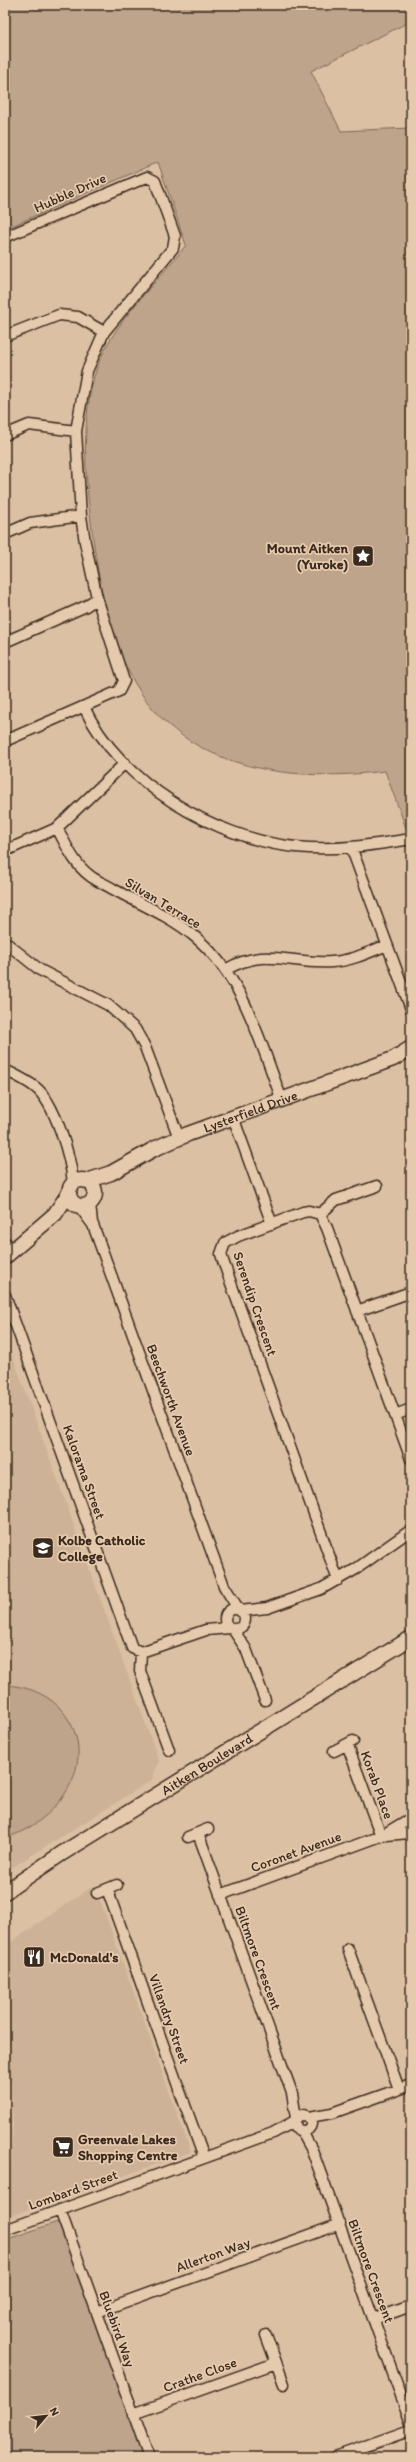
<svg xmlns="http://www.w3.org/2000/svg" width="416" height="2462" viewBox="0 0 416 2462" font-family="Itim,sans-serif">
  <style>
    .built { fill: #cdb297 }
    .green { fill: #bea48b; stroke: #7c6754 }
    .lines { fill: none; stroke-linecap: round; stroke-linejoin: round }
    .street-casing { stroke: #3b2a1e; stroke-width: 13 }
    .secondary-casing { stroke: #3b2a1e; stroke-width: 17 }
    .street { stroke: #e6caad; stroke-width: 10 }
    .secondary { stroke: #e6caad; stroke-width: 14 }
    .labels { text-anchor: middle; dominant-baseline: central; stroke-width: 3.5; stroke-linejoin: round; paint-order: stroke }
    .street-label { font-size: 14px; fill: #3b2a1e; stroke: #e6caad }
    .poi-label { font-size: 14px; font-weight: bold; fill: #3b2a1e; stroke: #e6caad; text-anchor: start }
  </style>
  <rect width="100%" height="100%" fill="#dcc0a4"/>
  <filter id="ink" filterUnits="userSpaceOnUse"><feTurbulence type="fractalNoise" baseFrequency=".025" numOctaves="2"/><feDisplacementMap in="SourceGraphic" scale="8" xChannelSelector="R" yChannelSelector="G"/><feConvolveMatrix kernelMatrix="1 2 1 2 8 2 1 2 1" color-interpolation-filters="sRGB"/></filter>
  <g filter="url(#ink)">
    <path class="built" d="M 5,1335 L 159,1761 L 152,1780 L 5,1872 Z
      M 93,1886 L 102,1905 L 191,2152 L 13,2215 L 5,2213 L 5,2193 L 11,2156 L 13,2126 L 11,2086 L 5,2054 L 5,1946 Z"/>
    <path class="green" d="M 5,5 L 411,5 L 411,21 L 311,71 L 341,131 L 411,128 L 411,828 L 406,828 L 385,771 C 298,782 194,773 141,693 C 110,646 99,585 92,530 C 85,477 80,419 97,367 C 113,322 157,283 186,245 L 158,162 L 5,229 Z
      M 5,1685 C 25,1686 43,1692 58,1706 C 106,1756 60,1822 5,1838 Z
      M 57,2222 L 61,2228 L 144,2457 L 9,2457 C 6,2450 8,2444 5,2437 L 5,2240 Z"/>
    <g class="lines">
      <g class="street-casing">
        <path id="street" d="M 5,237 L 147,177 L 155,181 L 175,236 L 173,248 L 104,332 L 87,371 L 76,431 L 81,516 L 85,542 L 97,598 L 124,681 L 119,691 L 5,741
          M 5,336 L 59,315 L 78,317 L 104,332
          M 5,435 L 29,425 L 76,431
          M 5,534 L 30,523 L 81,516
          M 5,642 L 86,606 L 97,598
          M 84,707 C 119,782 215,839 296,847 C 335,851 373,845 411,839
          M 57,828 C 66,844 73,863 89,875 C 96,881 105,884 113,889 C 140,904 170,916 194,936 C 244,977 260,1042 282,1100
          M 351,847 L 411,1009
          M 5,851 L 57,828 L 125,763
          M 5,942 L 40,970 L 108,1005 L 135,1029 L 145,1047 L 179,1138
          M 225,970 C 267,946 288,965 332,962 C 351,961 370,952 387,945
          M 5,1070 C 15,1075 26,1080 35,1087 C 55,1102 71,1158 73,1183
          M 233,1117 L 272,1224
          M 90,1204 L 92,1223
          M 79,1206 L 93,1225 L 224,1586 L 239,1610
          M 320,1214 L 336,1200 L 377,1186
          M 5,1242 L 13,1251
          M 5,1295 L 132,1648 L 141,1652 L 206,1630 L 230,1628
          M 357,1311 L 411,1292
          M 395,1415 L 411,1409
          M 338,1580 L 223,1261 L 221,1254 L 225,1243 L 238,1236 L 303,1212 L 309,1211 L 320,1214 L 327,1228 L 411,1459
          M225 1619a10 10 0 1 1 20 0a10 10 0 1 1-20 0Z
          M 240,1611 L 267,1608 L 321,1589 L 356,1569 L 411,1530
          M 232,1628 L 246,1649 L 265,1700
          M 141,1652 L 140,1671 L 169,1750
          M 347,1744 L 381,1836
          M 334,1751 L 353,1741
          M 198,1833 L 292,2093 L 296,2118
          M 387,1835 L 409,1833
          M 188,1837 L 208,1829
          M 107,1889 L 204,2158
          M 97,1893 L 117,1885
          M 220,1895 L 381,1836 L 406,1821
          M 348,1949 L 399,2089
          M295 2123a8 8 0 1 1 16 0a8 8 0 1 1-16 0Z
          M 309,2117 L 332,2113 L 411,2085
          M 302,2132 L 312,2150 L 411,2423
          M 60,2210 L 149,2457
          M 5,2230 L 273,2133 L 295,2121
          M 97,2312 L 340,2224
          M 374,2319 L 411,2306
          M 266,2335 L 284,2384
          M 133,2414 L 276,2363
          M 335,2457 L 411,2430"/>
      </g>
      <g class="secondary-casing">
        <g id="secondary">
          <circle cx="82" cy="1193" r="13"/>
          <path id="s1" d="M 87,1181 L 111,1173 L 154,1149 L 188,1134 L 393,1059 L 411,1048"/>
          <path d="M 5,1257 L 55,1214 L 69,1193"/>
          <path id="s2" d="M 5,1892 L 61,1854 L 411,1638"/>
        </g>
      </g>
      <use href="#street" class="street"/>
      <use href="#secondary" class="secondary"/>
    </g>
  </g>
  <defs>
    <g id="sight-square" transform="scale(1.15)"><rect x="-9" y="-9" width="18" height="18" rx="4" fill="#3b2a1e" stroke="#e6caad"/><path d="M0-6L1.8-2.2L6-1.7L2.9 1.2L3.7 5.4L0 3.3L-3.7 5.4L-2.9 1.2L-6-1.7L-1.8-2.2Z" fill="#fff"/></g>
    <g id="school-square" transform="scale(1.15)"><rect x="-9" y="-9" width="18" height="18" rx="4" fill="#3b2a1e" stroke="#e6caad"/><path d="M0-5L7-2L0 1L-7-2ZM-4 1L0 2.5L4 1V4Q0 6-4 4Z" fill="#fff"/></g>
    <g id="restaurant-square" transform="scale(1.15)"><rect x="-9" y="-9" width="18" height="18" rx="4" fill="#3b2a1e" stroke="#e6caad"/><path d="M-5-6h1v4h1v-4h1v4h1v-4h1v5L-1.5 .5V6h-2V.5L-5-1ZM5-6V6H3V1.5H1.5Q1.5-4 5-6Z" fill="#fff"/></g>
    <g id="supermarket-square" transform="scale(1.15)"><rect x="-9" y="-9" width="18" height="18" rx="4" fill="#3b2a1e" stroke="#e6caad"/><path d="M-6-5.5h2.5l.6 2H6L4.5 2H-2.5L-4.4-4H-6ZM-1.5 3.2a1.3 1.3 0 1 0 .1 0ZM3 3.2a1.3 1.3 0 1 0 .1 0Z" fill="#fff"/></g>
  </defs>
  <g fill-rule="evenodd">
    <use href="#sight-square" x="363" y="556"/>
    <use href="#school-square" x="43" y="1548"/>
    <use href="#restaurant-square" x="34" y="1957"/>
    <use href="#supermarket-square" x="63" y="2147"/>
  </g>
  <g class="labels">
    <g class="street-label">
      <text transform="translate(70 193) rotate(-24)">Hubble Drive</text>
      <text transform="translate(163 903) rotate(31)">Silvan Terrace</text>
      <text stroke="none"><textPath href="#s1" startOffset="178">Lysterfield Drive</textPath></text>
      <text transform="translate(255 1304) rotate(71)">Serendip Crescent</text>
      <text transform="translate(171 1400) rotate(70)">Beechworth Avenue</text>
      <text transform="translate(84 1472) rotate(70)">Kalorama Street</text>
      <text stroke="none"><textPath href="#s2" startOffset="239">Aitken Boulevard</textPath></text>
      <text transform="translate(377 1785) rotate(70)">Korab Place</text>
      <text transform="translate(296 1852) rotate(-20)">Coronet Avenue</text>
      <text transform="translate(258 1958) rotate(70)">Biltmore Crescent</text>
      <text transform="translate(169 2019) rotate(70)">Villandry Street</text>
      <text transform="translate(73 2190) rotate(-20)">Lombard Street</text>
      <text transform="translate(213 2255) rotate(-20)">Allerton Way</text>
      <text transform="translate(371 2271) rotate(70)">Biltmore Crescent</text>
      <text transform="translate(117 2329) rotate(70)">Bluebird Way</text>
      <text transform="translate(200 2375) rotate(-20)">Crathe Close</text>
    </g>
    <g class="poi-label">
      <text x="348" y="548" text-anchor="end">Mount Aitken<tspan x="348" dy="16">(Yuroke)</tspan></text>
      <text x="58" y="1540">Kolbe Catholic<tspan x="58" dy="16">College</tspan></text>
      <text x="50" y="1957">McDonald's</text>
      <text x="78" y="2139">Greenvale Lakes<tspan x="78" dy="16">Shopping Centre</tspan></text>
    </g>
  </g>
  <rect width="416" height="2462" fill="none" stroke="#e6caad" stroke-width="20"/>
  <rect x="10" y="10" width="396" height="2442" fill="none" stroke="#3b2a1e" stroke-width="1.5" filter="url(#ink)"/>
  <g transform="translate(46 2416) rotate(62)" stroke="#e6caad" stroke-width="3" paint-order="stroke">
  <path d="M0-3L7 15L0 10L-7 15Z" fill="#3b2a1e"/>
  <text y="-6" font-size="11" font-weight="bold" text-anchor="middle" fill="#3b2a1e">N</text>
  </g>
</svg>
